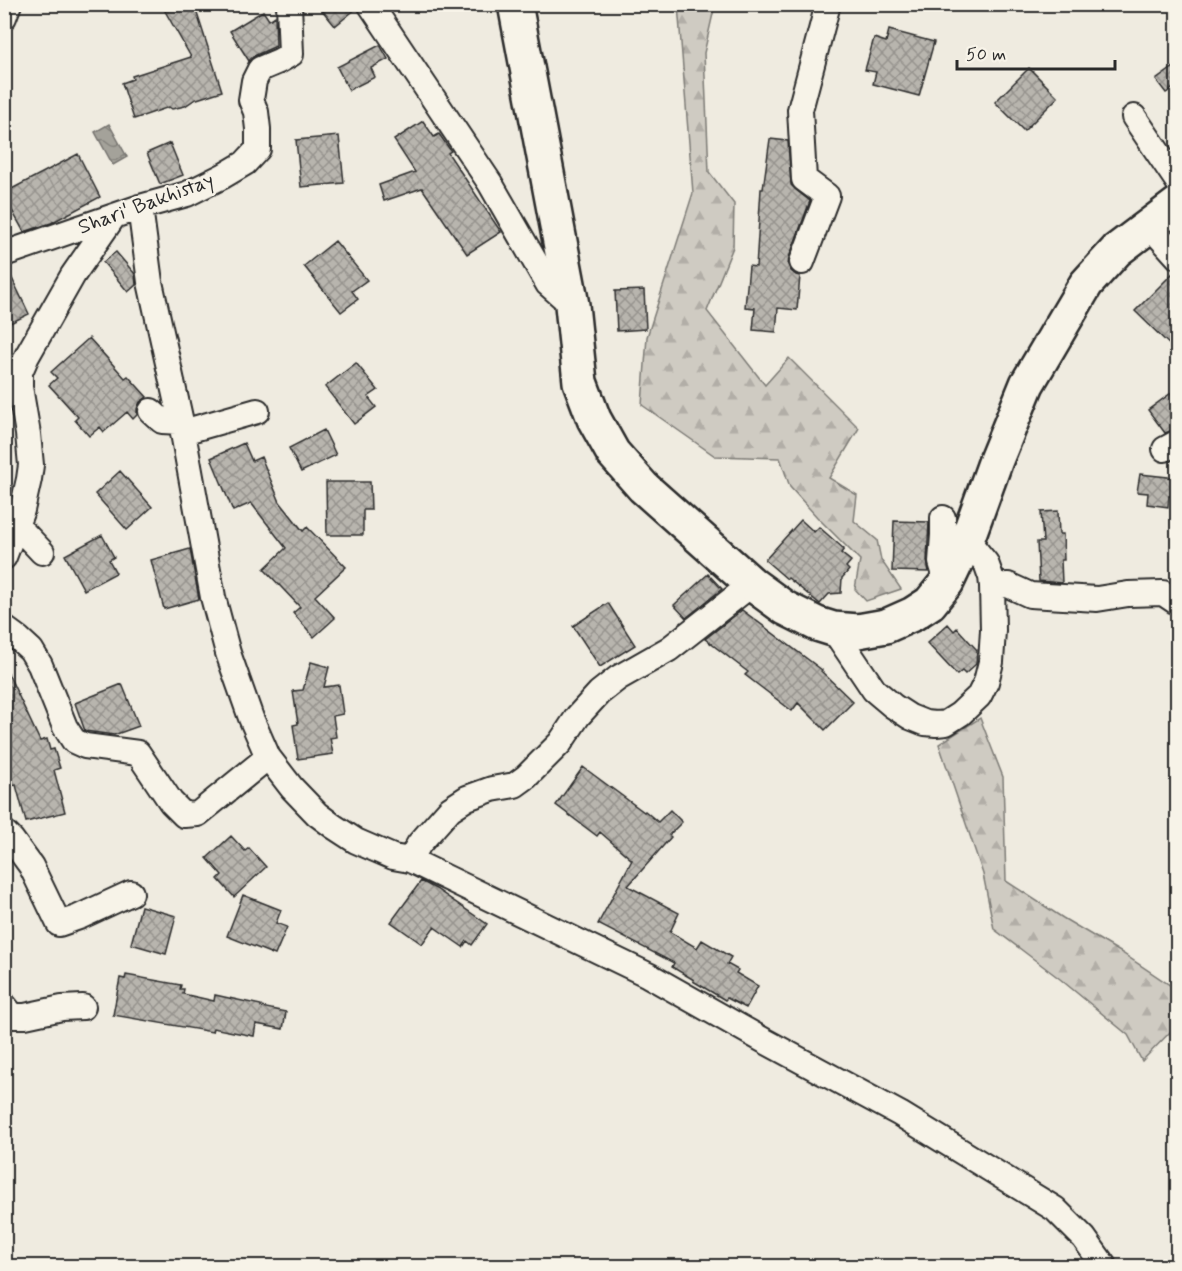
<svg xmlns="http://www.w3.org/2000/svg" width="1182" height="1271" viewBox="0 0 1182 1271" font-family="Mynerve,sans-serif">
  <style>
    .forest { fill: url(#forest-firs); stroke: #7d7b76; stroke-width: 1.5 }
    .water { fill: url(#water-waves); stroke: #74726e; stroke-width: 1.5 }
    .building { fill: url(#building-cross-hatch); stroke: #2b2b2b; stroke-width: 1.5 }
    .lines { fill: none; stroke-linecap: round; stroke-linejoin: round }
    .minor-casing { stroke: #2b2b2b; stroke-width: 28 }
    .secondary-casing { stroke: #2b2b2b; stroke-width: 38 }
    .minor { stroke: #f7f3e8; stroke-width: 24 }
    .secondary { stroke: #f7f3e8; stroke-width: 33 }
    .labels { text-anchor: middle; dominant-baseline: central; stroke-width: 5; stroke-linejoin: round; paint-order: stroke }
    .street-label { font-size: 21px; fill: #2b2b2b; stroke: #f7f3e8 }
  </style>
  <defs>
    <pattern id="forest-firs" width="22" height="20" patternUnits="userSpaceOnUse" patternTransform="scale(1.5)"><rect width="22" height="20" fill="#cfcbc2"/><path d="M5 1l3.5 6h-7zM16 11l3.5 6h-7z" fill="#b2aea7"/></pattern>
    <pattern id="water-waves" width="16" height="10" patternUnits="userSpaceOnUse" patternTransform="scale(1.5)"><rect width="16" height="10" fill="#a4a29a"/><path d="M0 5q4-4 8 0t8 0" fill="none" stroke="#86847e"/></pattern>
    <pattern id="building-cross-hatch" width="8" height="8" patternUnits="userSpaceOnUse" patternTransform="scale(1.5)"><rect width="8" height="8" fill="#b8b5ae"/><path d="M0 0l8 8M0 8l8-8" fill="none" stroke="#96938e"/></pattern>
  </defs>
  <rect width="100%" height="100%" fill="#efebe0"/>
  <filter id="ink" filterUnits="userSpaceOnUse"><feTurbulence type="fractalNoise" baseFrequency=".0167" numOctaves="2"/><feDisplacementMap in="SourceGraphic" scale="12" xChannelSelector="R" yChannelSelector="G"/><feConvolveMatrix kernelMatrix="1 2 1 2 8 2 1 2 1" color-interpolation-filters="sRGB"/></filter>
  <g filter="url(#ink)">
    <path class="forest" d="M 678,5 L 715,5 L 704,53 L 709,172 L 734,204 L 733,247 L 707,311 L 765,385 L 789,358 L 859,428 L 829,478 L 857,495 L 854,521 L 877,540 L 881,560 L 901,589 L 866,601 L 855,589 L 860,560 L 817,517 L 790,487 L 780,458 L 715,456 L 642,405 L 647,337 L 693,193 Z
      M 980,718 L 1003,777 L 1006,881 L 1063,918 L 1122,953 L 1177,990 L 1177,1025 L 1142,1061 L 1128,1035 L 1060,979 L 994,929 L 983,874 L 939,744 Z"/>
    <path class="water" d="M 109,124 L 127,157 L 113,165 L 95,132 Z"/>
    <path class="building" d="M 161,4 L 194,4 L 222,91 L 194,100 L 185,106 L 172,109 L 169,107 L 134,119 L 122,83 L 133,79 L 132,76 L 191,57 Z
      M 317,4 L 356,4 L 357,8 L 335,26 Z
      M 263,11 L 269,20 L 275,16 L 276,46 L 254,56 L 249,61 L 230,31 Z
      M 889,30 L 934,42 L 919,96 L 873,84 L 876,72 L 865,70 L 874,38 L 886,42 Z
      M 380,45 L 388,59 L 371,68 L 375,77 L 349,90 L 337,67 Z
      M 1178,64 L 1178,85 L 1166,93 L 1156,80 Z
      M 1029,68 L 1058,97 L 1024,131 L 995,102 Z
      M 423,121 L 434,137 L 439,134 L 451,151 L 448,153 L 501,232 L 467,254 L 422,188 L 384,201 L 379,185 L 415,172 L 394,140 Z
      M 339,136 L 344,183 L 301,187 L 296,140 Z
      M 770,139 L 788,141 L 791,185 L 796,190 L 810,201 L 789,258 L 788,265 L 791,271 L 796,275 L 800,276 L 797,310 L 778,308 L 776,332 L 753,330 L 755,308 L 745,307 L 749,266 L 756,267 L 761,189 L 763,189 Z
      M 170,143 L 183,175 L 160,184 L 147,153 Z
      M 78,154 L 100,197 L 51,223 L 24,232 L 4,196 L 4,193 Z
      M 335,241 L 367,280 L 352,291 L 358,299 L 341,312 L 304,266 Z
      M 116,252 L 135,274 L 136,285 L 128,292 L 103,262 Z
      M 4,268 L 7,268 L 29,314 L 4,326 Z
      M 1175,271 L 1178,271 L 1178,353 L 1135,311 Z
      M 644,290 L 646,329 L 617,331 L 615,291 Z
      M 89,338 L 125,378 L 128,376 L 147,397 L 140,402 L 137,409 L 137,415 L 133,419 L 127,412 L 104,432 L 100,427 L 89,436 L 75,420 L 78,417 L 49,385 L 57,378 L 51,372 Z
      M 356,363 L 378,390 L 368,397 L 376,407 L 354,424 L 325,387 Z
      M 1178,388 L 1178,428 L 1165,433 L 1148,410 Z
      M 324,430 L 336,455 L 301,472 L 289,448 Z
      M 244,443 L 252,461 L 261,457 L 280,502 L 303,531 L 307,527 L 346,567 L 315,596 L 335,618 L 314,637 L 293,613 L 300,607 L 264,569 L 286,548 L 251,503 L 233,511 L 211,458 Z
      M 120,471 L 152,507 L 127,530 L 95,494 Z
      M 1140,474 L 1177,478 L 1174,497 L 1169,496 L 1168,507 L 1147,504 L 1148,493 L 1137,492 Z
      M 326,482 L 370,482 L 371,510 L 363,510 L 363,535 L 327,535 Z
      M 1058,511 L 1059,534 L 1063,534 L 1064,560 L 1061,560 L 1062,583 L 1039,581 L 1037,542 L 1043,542 L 1041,512 Z
      M 801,520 L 814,532 L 819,527 L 844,549 L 841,553 L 851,561 L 846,567 L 849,570 L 842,578 L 841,593 L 829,594 L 820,604 L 788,578 L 787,579 L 765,560 Z
      M 894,521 L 929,522 L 927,561 L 929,572 L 892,571 Z
      M 102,535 L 114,557 L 109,560 L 116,573 L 84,590 L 65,555 Z
      M 190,549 L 199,599 L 164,609 L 151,560 Z
      M 708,574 L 722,589 L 686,618 L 674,605 Z
      M 608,603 L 635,645 L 600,667 L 573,626 Z
      M 742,610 L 822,670 L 821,671 L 853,702 L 825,730 L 798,703 L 792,711 L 745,675 L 748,672 L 705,639 Z
      M 948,624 L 954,631 L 957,628 L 977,650 L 976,664 L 965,674 L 962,671 L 957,675 L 927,643 Z
      M 311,662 L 329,667 L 324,687 L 339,685 L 343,714 L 333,716 L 336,737 L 330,738 L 333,754 L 298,759 L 293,725 L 298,724 L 293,691 L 303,690 Z
      M 4,665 L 40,741 L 47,739 L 50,750 L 54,749 L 60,768 L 54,770 L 65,812 L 26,822 L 16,785 L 10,786 L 8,779 L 4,780 Z
      M 122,684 L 139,726 L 114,735 L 85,731 L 75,703 Z
      M 583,767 L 644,812 L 645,811 L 658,822 L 670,810 L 682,822 L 669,835 L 671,837 L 628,886 L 679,913 L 670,932 L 697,948 L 702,940 L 731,957 L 727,964 L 738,970 L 736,973 L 758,986 L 746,1008 L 727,998 L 725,1000 L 693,981 L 694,980 L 672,967 L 674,963 L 598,924 L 632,860 L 600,832 L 597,836 L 556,805 Z
      M 231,836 L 245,851 L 249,848 L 266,867 L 234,897 L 218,879 L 222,875 L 207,858 Z
      M 421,881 L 436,889 L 487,924 L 472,945 L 467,941 L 463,947 L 434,927 L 422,944 L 391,922 Z
      M 243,895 L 281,910 L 276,923 L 287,927 L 275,955 L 227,936 Z
      M 141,906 L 176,916 L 166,954 L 131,944 Z
      M 126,975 L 181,985 L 180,989 L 184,989 L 183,994 L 214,1001 L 215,995 L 261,1005 L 261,1007 L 286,1012 L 283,1029 L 256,1024 L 254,1036 L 213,1028 L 212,1032 L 113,1015 L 120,978 L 125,979 Z"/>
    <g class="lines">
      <g class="minor-casing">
        <path id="minor" d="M 370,4 L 490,183 L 548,284 L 572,305
          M 4,17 L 9,4
          M 1134,117 L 1178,182
          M 140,207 L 150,282 L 181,422 L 213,597 L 228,653 L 251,718 L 268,757 L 292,788 L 317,814 L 333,826 L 356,841 L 393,857 L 410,860 L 648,975 L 763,1040 L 900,1114 L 1055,1209 L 1084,1238 L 1104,1266
          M 1149,225 L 1178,257
          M 4,254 L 140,207 L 187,194 L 223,176 L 245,163 L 258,149 L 258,129 L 256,112 L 251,100 L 254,81 L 260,69 L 279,61 L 291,54 L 289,4
          M 802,262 L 827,196 L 804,179 L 800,110 L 828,4
          M 151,411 L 162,421 L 181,422
          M 183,432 L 257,411
          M 1165,449 L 1178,442
          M 943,518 L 943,535 L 941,562 L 947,582
          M 16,527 L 25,534 L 42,552
          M 4,557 L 22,510 L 29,479 L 31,465 L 28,434 L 20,387 L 20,372 L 27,356 L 73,275 L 114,216
          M 992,586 L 1008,585 L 1030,595 L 1097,599 L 1128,594 L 1163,593 L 1178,603
          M 4,628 L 19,639 L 31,650 L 40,665 L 65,727 L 74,741 L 85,746 L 138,753 L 171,802 L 184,815 L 198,814 L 268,757
          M 833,629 L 874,690 L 893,706 L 910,717 L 925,723 L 936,724 L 946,723 L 960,714 L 979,696 L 986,682 L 991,662 L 993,630 L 992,586 L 991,577 L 986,563 L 967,540
          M 4,832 L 12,840 L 31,866 L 59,924 L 79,917 L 131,893
          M 410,860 L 419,844 L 450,809 L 467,798 L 492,789 L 515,785 L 526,777 L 560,743 L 578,716 L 599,693 L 618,678 L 669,649 L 752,584
          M 4,1005 L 13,1016 L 25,1016 L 62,1008 L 83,1007"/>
      </g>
      <g class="secondary-casing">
        <path id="secondary" d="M 515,4 L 572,305 L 580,382 L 594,419 L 613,453 L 643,487 L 752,584 L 785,608 L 817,624 L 833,629 L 858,631 L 886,626 L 913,614 L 930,603 L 947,582 L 967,540 L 996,460 L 1027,384 L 1086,284 L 1117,250 L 1178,204"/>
      </g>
      <use href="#minor" class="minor"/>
      <use href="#secondary" class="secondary"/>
    </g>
  </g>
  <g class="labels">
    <g class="street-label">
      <text transform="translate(146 204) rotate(-20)">Shari' Bakhistay</text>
    </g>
  </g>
  <rect width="1182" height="1271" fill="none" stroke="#f7f3e8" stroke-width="24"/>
  <rect x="12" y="12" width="1158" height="1247" fill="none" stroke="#2b2b2b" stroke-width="2" filter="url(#ink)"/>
  <path d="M957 60v9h158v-9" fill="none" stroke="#2b2b2b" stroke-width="3"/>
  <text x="966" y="60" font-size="18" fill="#2b2b2b" stroke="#f7f3e8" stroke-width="4.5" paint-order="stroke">50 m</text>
</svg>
